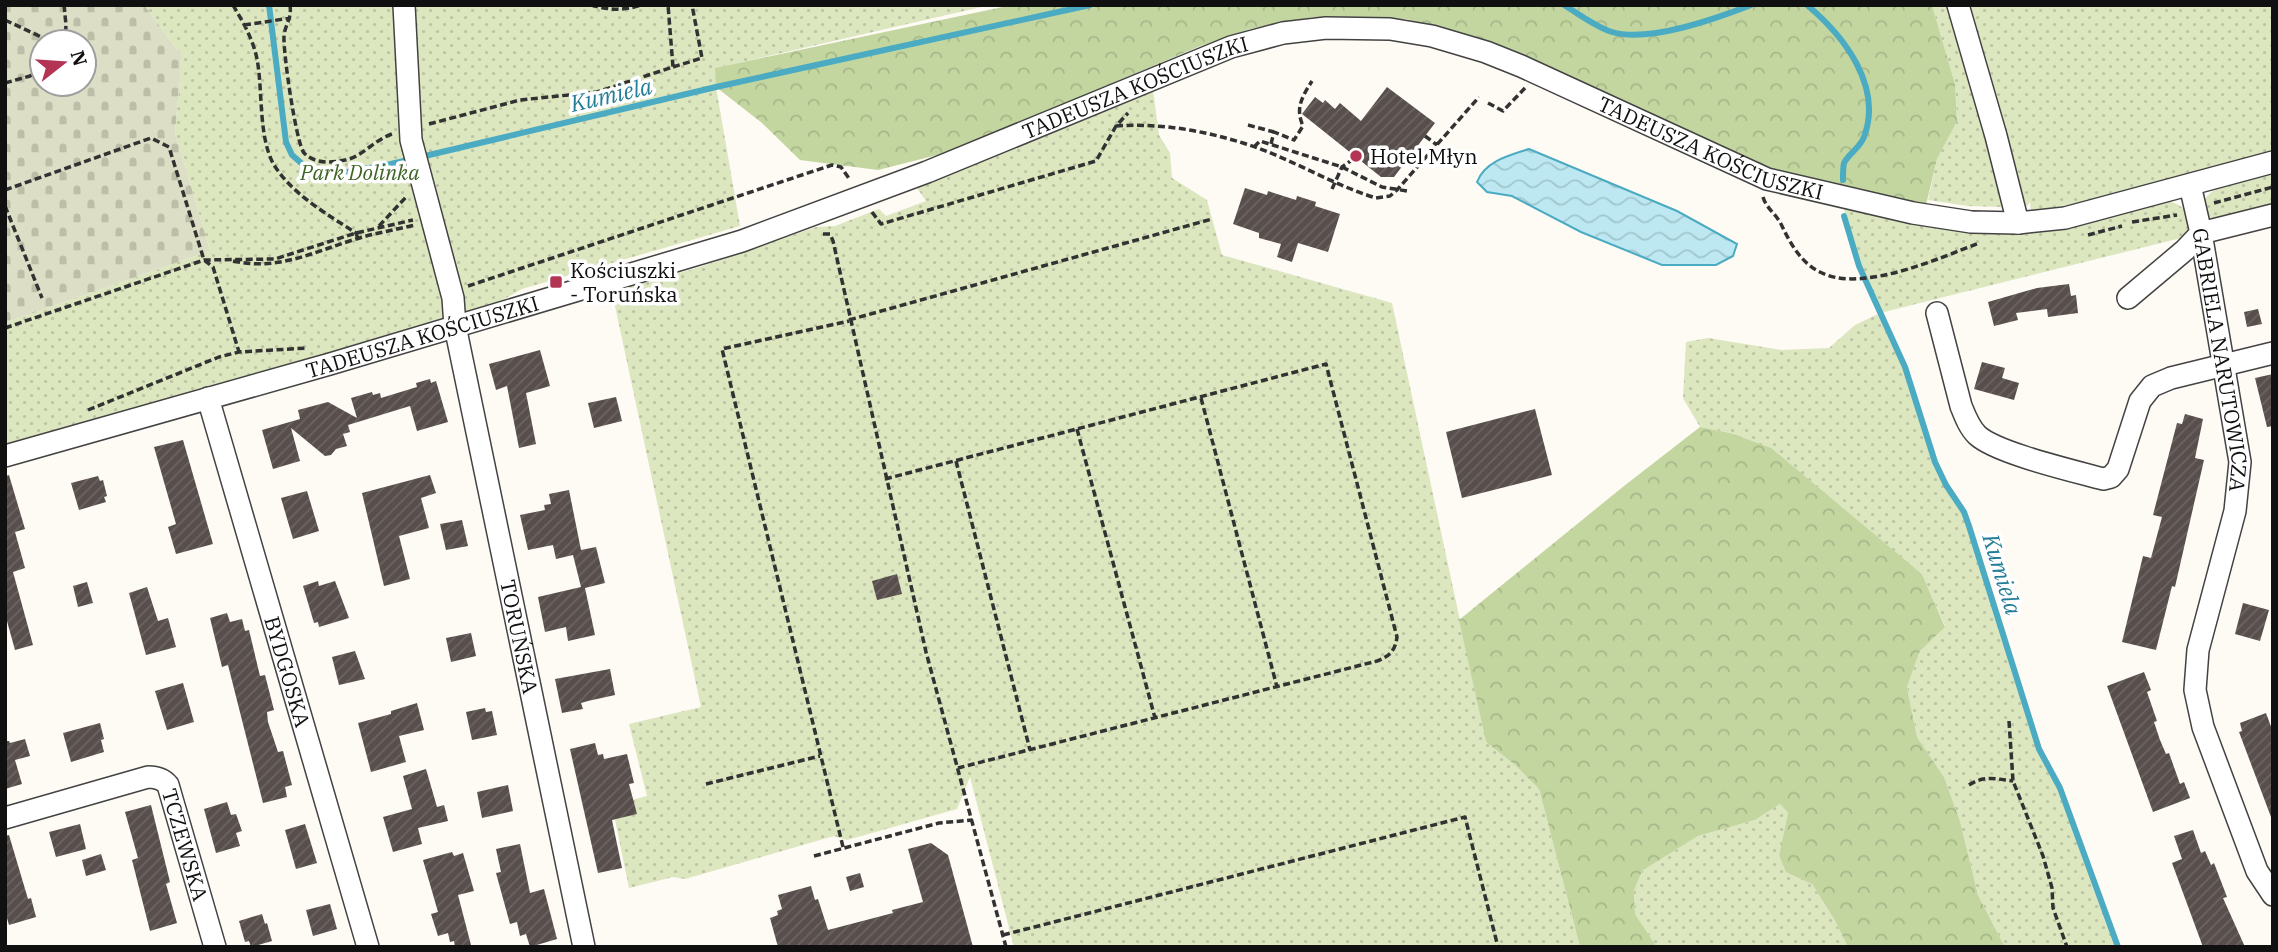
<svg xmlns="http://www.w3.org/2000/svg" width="2278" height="952" viewBox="0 0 2278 952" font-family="'IBM Plex Serif',serif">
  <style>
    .green { fill: url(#green-dots) }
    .forest { fill: url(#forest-crowns) }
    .cemetery { fill: url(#cemetery-stones); fill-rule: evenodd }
    .water { fill: url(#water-waves); stroke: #4aabc2; stroke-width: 2 }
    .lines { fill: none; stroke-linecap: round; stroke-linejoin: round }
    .stream { stroke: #4aabc2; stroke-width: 6 }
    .building { fill: url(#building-hatch) }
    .minor-casing { stroke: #434343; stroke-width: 24 }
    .path { stroke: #323232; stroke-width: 3.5; stroke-dasharray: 7 3.5; stroke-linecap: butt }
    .minor { stroke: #fff; stroke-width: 21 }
    .poi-dot { fill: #b43454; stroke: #fff; stroke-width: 2.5 }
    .labels { text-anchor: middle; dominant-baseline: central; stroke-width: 7; stroke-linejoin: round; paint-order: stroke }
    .street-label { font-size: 21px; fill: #101010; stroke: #fff }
    .poi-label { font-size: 21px; fill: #101010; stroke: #fff; text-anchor: start }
    .park-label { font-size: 21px; font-style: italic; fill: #3f6325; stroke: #fff }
    .water-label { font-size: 23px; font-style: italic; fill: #237d97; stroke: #fff }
  </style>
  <defs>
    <pattern id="green-dots" width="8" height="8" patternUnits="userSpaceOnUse" patternTransform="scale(1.75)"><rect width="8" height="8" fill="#dce6bf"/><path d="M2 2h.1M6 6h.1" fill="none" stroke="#bcc4a3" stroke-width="1.8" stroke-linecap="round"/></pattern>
    <pattern id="forest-crowns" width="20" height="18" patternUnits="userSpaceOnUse" patternTransform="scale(1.75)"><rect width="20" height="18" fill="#c3d6a0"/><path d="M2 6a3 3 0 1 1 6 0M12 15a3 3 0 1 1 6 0" fill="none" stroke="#a6b789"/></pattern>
    <pattern id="cemetery-stones" width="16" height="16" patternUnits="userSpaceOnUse" patternTransform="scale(1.75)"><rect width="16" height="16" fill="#dcdfc5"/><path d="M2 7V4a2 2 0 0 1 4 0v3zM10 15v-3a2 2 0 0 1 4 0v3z" fill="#bcbea8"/></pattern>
    <pattern id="water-waves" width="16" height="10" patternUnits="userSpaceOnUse" patternTransform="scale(1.75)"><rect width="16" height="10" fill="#bde8f1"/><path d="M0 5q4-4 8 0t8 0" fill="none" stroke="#a1c6ce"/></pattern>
    <pattern id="building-hatch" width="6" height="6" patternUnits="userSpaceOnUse" patternTransform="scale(1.75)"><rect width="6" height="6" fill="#584f4d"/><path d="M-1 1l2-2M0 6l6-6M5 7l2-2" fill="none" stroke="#6b6462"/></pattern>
  </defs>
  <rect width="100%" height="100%" fill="#fefaf4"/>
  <path class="green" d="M 144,5 L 990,5 L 716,68 L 716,87 L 740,226 L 522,289 L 494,305 L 5,447 L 5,323 L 210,251 L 175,132 L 182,56 Z
    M 1932,5 L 1948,5 L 2000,190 L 2002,207 L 1968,206 L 1928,200 L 1937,159 L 1957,120 L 1955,84 Z
    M 1970,5 L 2273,5 L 2273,151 L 2078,203 L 2031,211 L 2030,202 L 2027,206 L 2020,199 Z
    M 1153,90 L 1159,135 L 1170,153 L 1172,178 L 1207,200 L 1222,255 L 1392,303 L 1486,742 L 1515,765 L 1539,789 L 1580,947 L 1014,947 L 970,777 L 957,809 L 847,840 L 834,836 L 685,879 L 673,877 L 629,888 L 612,805 L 647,796 L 629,724 L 701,707 L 612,292 L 700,267 L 816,227 L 835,226 L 879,209 L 886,216 L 926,201 L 917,188 Z
    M 2273,172 L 2273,208 L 2217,221 L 2208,216 C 2207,213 2204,209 2204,205 C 2204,184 2257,176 2273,172 Z
    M 2167,201 C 2187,205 2192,217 2189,236 L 1880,313 L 1905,367 L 1935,462 L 1946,485 L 1964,512 L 1969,526 L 2039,749 L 2060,788 L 2118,947 L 2005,947 L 1978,895 L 1960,821 L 1944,777 L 1917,737 L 1907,687 L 1920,651 L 1945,626 L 1922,574 L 1875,536 L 1730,433 L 1700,427 L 1683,398 L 1686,342 L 1708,338 L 1782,350 L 1829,348 L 1855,325 L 1880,313 L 1859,266 L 1844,209 C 1908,221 1970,238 2036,232 C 2080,228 2124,212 2167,201 Z
    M 1780,804 L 1788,813 L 1779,855 L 1812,884 L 1834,919 L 1848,947 L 1657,947 L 1635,914 L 1634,891 L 1642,871 L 1698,836 L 1755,820 Z"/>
  <path class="forest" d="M 1012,5 L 1932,5 L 1955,84 L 1957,121 L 1937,159 L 1926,205 L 1814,181 L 1759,165 L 1529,58 L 1480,39 L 1406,19 L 1313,17 L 1250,29 L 1198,47 L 949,152 L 878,170 L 800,160 L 762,123 L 716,87 L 715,68 Z
    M 1700,427 L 1730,433 L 1771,448 L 1922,574 L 1945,627 L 1920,651 L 1907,687 L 1917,737 L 1944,777 L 1960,821 L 1978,895 L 2005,947 L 1848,947 L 1834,919 L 1812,884 L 1786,872 L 1779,855 L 1788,813 L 1780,804 L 1755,820 L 1698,836 L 1642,871 L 1634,891 L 1635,914 L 1657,947 L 1580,947 L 1539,789 L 1515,765 L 1486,742 L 1459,620 L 1624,486 Z"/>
  <path class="cemetery" d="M 5,5 L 144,5 L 182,56 L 175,132 L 210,251 L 5,323 ZM 42,42 L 84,42 L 84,84 L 42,84 Z"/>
  <path class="water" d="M 1529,149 L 1677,211 L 1737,244 L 1733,256 L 1716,265 L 1662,265 L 1581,232 L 1512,196 L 1487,192 L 1477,182 C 1485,161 1510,155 1529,149 Z"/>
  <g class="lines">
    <path class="stream" d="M 269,5 L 286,142 L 292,155 L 308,169 L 328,174 L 342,173 L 391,164 L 716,87 L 1090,5
      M 1564,5 C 1579,14 1596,27 1612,32 C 1649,43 1715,19 1751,5
      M 1807,5 C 1844,36 1883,86 1864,137 C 1860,148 1849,153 1844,163 C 1843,167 1843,175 1843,180
      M 1844,216 L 1859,266 L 1905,367 L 1935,462 L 1946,485 L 1964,512 L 1969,526 L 2039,749 L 2060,788 L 2118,947"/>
  </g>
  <path class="building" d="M 1387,87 L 1435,123 L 1394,177 L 1381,177 L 1302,114 L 1315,97 L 1323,103 L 1325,100 L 1335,109 L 1340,103 L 1361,121 Z
    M 1245,188 L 1267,195 L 1268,191 L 1296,200 L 1297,196 L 1316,202 L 1315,206 L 1340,214 L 1328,252 L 1298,243 L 1292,262 L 1277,257 L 1281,244 L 1259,238 L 1259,233 L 1233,224 Z
    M 2069,284 L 2071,296 L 2076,295 L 2078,313 L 2048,317 L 2047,309 L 2016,313 L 2018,320 L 1994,326 L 1988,302 L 2037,288 Z
    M 2258,309 L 2262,324 L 2247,327 L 2244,312 Z
    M 540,350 L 550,386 L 526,393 L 536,444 L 519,448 L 507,386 L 496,390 L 489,364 Z
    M 1982,362 L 2005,368 L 2002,378 L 2019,383 L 2014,400 L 1974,389 Z
    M 2273,374 L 2273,426 L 2267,427 L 2255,378 Z
    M 430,379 L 431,383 L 436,381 L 448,422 L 417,431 L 410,406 L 348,425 L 350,432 L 343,434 L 347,446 L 336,449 L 331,455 L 325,456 L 291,428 L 300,461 L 273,469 L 262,430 L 300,419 L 298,410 L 328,402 L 357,418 L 351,398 L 372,392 L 373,395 L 380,393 L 381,398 L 417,387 L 416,383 Z
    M 616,397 L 622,421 L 594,428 L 588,403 Z
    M 1535,409 L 1552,475 L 1462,498 L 1446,432 Z
    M 2185,414 L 2203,419 L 2195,458 L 2204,460 L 2175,587 L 2172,586 L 2156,650 L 2122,642 L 2143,556 L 2151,558 L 2162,517 L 2153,515 L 2177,423 L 2182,424 Z
    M 183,440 L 213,544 L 176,554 L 168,527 L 176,524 L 154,447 Z
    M 9,475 L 25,529 L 15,532 L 25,568 L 13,572 L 33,645 L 15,650 L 5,614 L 5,476 Z
    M 430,475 L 436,493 L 421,498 L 429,528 L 399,536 L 410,579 L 384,586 L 362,493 Z
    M 98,476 L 100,481 L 103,480 L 107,496 L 104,497 L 106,502 L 79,510 L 71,483 Z
    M 569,490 L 581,550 L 596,547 L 605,583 L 585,588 L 595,635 L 568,641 L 566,627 L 545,632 L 538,597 L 581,587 L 573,555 L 556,559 L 553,545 L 528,550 L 520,515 L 545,510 L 544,505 L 551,504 L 549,494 Z
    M 307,491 L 319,531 L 293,539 L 281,498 Z
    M 462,520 L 468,546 L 446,550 L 440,524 Z
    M 897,574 L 902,594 L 877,600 L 872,581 Z
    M 318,581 L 319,586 L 335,581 L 349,618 L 319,627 L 318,622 L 314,623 L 303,586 Z
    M 87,582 L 93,603 L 78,607 L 73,586 Z
    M 147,587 L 158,621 L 168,618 L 176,647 L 146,655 L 129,593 Z
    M 2243,603 L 2269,610 L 2260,641 L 2235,634 Z
    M 227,613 L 230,622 L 242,619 L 245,631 L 249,630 L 260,676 L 265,675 L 274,710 L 267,712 L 268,722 L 278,752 L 283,751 L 292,785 L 285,787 L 287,797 L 263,803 L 228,665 L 222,667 L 210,618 Z
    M 471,633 L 476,656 L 451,662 L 446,638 Z
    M 355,651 L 365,679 L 339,685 L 332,657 Z
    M 610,669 L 615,695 L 588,701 L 581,703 L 583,709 L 562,713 L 555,679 Z
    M 2144,672 L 2151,690 L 2147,692 L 2157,721 L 2154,722 L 2160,740 L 2166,754 L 2169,753 L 2180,784 L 2184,782 L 2190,798 L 2153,812 L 2107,686 Z
    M 183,683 L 194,722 L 167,730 L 155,691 Z
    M 417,703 L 424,730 L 399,736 L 406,762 L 371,772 L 358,723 L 391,714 L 391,711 Z
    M 485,708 L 486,712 L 492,711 L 497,735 L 472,740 L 466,712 Z
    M 2266,713 L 2273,732 L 2271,817 L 2239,732 L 2242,731 L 2240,723 Z
    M 100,723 L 104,739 L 101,740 L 104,752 L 71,762 L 63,733 Z
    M 25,739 L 30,756 L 15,760 L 22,784 L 5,789 L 5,741 L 9,741 L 10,743 Z
    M 595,743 L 598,755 L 603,754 L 604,759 L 627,754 L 634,783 L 629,784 L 637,814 L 612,820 L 622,868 L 598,873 L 570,749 Z
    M 426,769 L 437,807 L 444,805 L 448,821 L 418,828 L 422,844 L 393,852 L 383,817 L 412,809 L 403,776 Z
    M 508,785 L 513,811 L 482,818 L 477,792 Z
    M 227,802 L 231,815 L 236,814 L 242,831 L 236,833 L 240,846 L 216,853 L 204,809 Z
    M 151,805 L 170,882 L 166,884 L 177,923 L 150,931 L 132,860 L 138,858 L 125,812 Z
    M 80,824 L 86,849 L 56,857 L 49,832 Z
    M 305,824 L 317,863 L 296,869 L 285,830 Z
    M 2193,830 L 2201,853 L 2205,851 L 2211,865 L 2214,863 L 2227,897 L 2223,898 L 2245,947 L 2203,947 L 2172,863 L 2182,859 L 2174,836 Z
    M 9,835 L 28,899 L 31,898 L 36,917 L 9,925 L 5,911 L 5,836 Z
    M 931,843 L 948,855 L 973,947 L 778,947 L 770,918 L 778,915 L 777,911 L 782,909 L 778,895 L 811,886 L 815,900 L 818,899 L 828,930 L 893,913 L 892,910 L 923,902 L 908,849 Z
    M 520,844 L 530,893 L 544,889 L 557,939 L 530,947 L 526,934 L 520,936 L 517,922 L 510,924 L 496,873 L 501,872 L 496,849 Z
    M 452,852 L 454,856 L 463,853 L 474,891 L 458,895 L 471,945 L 463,947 L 455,947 L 454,941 L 450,942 L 448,933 L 438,936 L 431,914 L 438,912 L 423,860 Z
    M 101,854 L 106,870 L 86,876 L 82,860 Z
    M 860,873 L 864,887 L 850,891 L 846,877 Z
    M 330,904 L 337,929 L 313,936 L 306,910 Z
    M 262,914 L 265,924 L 267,923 L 272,941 L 251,947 L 249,941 L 245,942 L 239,921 Z"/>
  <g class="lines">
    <g class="minor-casing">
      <g id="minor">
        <path id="s1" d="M 404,5 L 411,140 L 453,298 L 455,326 L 584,947"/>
        <path d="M 1958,5 L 1996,136 L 2018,223"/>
        <path id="s2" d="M 2190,185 L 2201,233 L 2240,462 L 2235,511 L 2198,650 L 2195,690 L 2203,727 L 2257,871 L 2273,895"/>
        <path d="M 2128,298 L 2185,250 L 2201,233 L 2273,215"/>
        <path d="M 1937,313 L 1961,406 C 1965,416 1969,427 1977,435 C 1996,453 2074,471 2103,479 L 2111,477 L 2118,469 L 2140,401 L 2152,386 L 2171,378 L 2273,353"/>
        <path id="s3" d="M 208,398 L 368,947"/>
        <path id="s4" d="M 5,456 L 330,364 L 742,241 L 927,172 L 1231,47 L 1283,33 L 1326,28 L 1390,29 L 1432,36 L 1486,52 L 1521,66 L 1767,179 L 1913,213 L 1971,222 L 2018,223 L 2065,218 L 2273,162"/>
        <path id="s5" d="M 5,818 L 148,777 C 156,777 163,779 168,785 L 215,947"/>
      </g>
    </g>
    <path class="path" d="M 64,5 L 66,25 L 65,42
      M 233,5 C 243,22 253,39 257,59 C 263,90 258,137 274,165 C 293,195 327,214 356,233 L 358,239
      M 290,5 C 292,20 285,24 284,36 C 283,52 296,143 304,153 C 315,164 331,163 345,160 C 362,157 374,140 392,134
      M 591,5 C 609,10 623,11 641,5
      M 5,20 L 52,42
      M 244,25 L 291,18
      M 673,67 L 702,58 L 692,5
      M 5,83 L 30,76 L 42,69
      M 1488,103 L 1503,111 L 1525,88
      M 429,124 L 520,100 L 597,92 L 673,67 L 668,5
      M 1248,125 L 1274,132
      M 1116,126 C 1159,123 1201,130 1243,143 C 1289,157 1330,184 1376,198 L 1390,196 L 1397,190 L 1479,97
      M 1425,136 L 1437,145
      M 1271,144 L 1274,132 L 1294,140 L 1303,126 C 1295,108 1302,97 1312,81
      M 1254,147 L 1260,141 L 1342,167 L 1382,187 L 1407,191
      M 1332,189 L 1342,167 L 1352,160
      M 5,190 L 151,138 L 169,147 L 204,260 L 213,267 L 239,352
      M 1763,197 C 1766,208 1776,214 1781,224 C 1791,245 1803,267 1827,275 C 1868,290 1940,258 1979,243
      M 2214,203 L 2273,187
      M 5,206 L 42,298
      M 872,212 L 881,224 L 1096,161 L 1116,126 L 1128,113
      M 2132,222 L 2177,215
      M 379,226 L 407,196
      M 823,234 L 830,234 L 833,241 L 926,652 L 1006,947
      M 2088,235 L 2122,226
      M 233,261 C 279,271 313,252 356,239 C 375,233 395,230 415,225
      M 468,286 L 832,165 L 841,167 L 850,180
      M 849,320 L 1212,219
      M 5,328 L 204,260 L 275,259 L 356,233 L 413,220
      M 1201,398 L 1277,687
      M 88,410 L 219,357 L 239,352 L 307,348
      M 1077,429 L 1155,718
      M 956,461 L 1030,750
      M 885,479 L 1326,364 L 1397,637 C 1395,651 1390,656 1377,661 L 958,768
      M 2009,721 L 2013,781 L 2043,856 L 2052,888 L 2053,908 L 2067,947
      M 706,784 L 820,756
      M 1969,785 C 1984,775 1996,779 2013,781
      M 843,847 L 722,349 L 849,321
      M 814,856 L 939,823 L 972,820
      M 1003,935 L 1465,817 L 1498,947"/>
    <use href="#minor" class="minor"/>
  </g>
  <g class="poi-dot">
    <circle cx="1356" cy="156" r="7"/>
    <rect x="549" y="275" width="14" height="14" rx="3.5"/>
  </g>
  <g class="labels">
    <g class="street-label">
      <text stroke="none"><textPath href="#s4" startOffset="1190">TADEUSZA KOŚCIUSZKI</textPath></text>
      <text stroke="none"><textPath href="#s4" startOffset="1799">TADEUSZA KOŚCIUSZKI</textPath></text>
      <text stroke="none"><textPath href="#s4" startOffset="434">TADEUSZA KOŚCIUSZKI</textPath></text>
      <text stroke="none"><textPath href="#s2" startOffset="178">GABRIELA NARUTOWICZA</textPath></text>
      <text stroke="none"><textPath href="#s1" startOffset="644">TORUŃSKA</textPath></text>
      <text stroke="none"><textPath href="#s3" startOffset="285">BYDGOSKA</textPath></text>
      <text stroke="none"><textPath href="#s5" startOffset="233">TCZEWSKA</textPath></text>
    </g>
    <g class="poi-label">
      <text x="1370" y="156">Hotel Młyn</text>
      <text x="570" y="270">Kościuszki<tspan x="570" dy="24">- Toruńska</tspan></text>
    </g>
    <g class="park-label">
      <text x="360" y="172">Park Dolinka</text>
    </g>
    <g class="water-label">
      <text transform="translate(611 94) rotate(-13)">Kumiela</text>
      <text transform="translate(2003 574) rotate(73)">Kumiela</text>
    </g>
  </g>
  <rect width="2278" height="952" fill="none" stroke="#101010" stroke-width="14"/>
  <g transform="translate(63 63) rotate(73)"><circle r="33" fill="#ffffff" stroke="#9f9f9f" stroke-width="2"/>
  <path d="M0-5L12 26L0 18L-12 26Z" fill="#b43454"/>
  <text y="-10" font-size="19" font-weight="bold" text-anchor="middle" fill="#101010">N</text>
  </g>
</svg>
